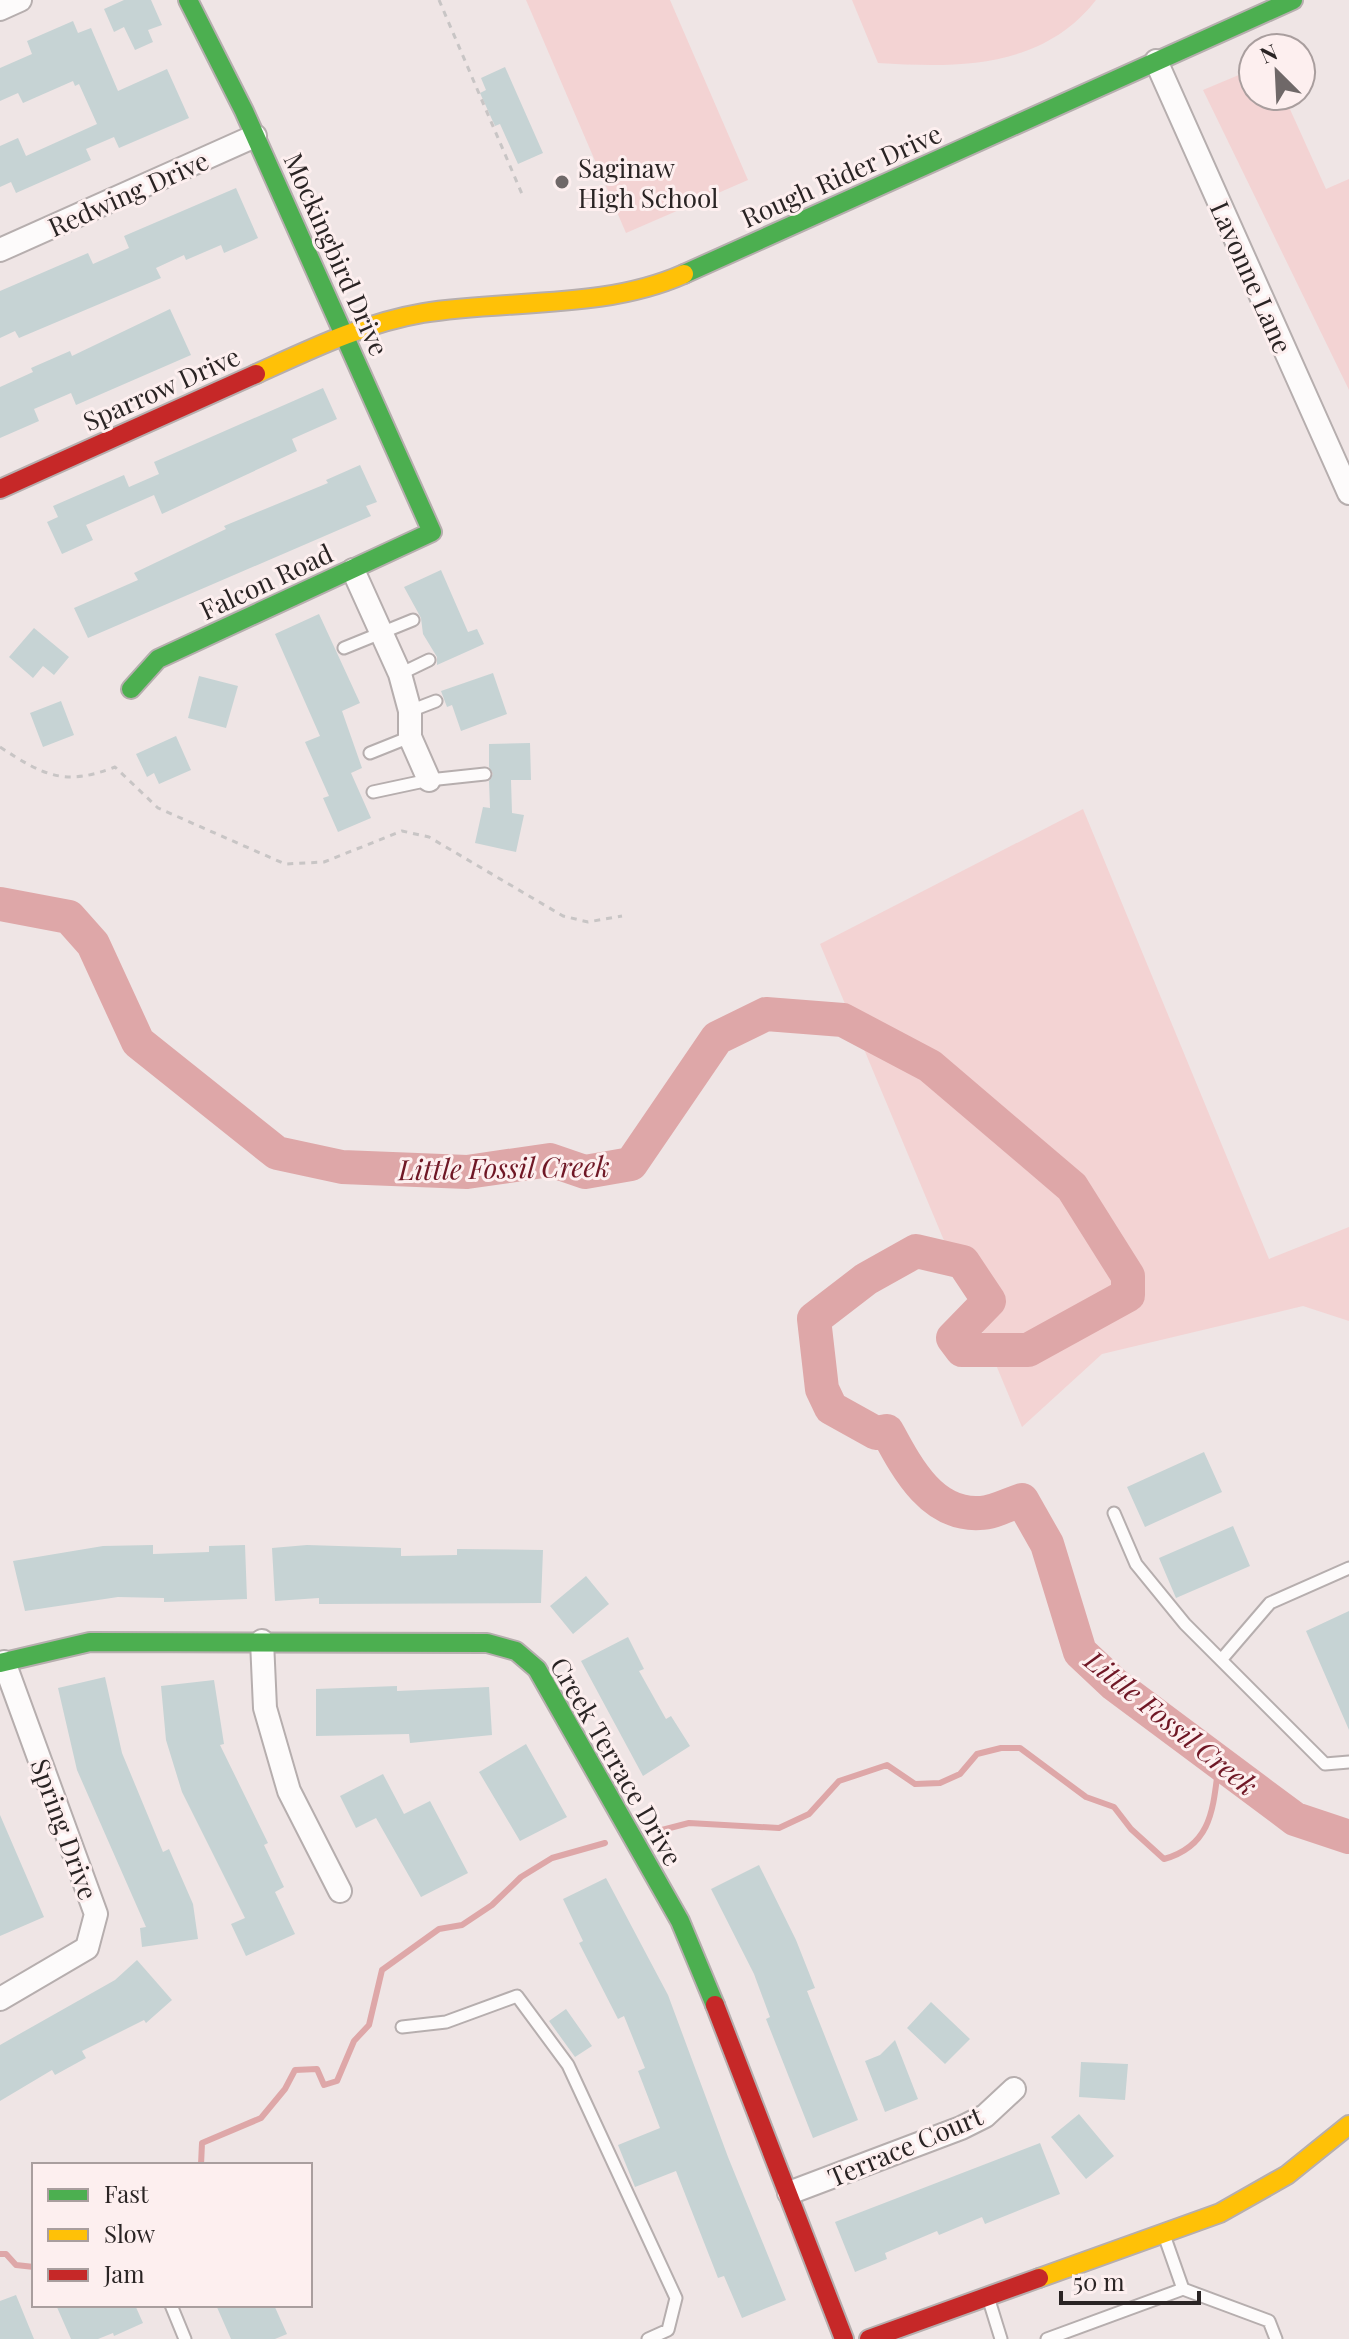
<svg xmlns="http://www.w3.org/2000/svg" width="1349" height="2339" viewBox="0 0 1349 2339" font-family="'Playfair Display',serif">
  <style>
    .green { fill: #f3d3d3 }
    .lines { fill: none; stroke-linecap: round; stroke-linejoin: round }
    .stream { stroke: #dea7a8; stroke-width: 6 }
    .river { stroke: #dea7a8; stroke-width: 34 }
    .building { fill: #c6d3d4 }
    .lane-casing { stroke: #b6aeae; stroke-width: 15 }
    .street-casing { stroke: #b6aeae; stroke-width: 26 }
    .fast-casing { stroke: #b6aeae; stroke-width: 22 }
    .slow-casing { stroke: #b6aeae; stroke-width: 22 }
    .jam-casing { stroke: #b6aeae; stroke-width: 22 }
    .path { stroke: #c8c5c5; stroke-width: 3; stroke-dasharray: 6 6; stroke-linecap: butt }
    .lane { stroke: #fdfbfb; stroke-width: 11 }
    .street { stroke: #fdfbfb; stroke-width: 22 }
    .fast { stroke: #4caf50; stroke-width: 18 }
    .slow { stroke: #ffc107; stroke-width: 18 }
    .jam { stroke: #c62828; stroke-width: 18 }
    .poi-dot { fill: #6f6868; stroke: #fdefef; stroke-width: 3 }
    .labels { text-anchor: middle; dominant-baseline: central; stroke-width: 6; stroke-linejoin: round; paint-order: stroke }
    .poi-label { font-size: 26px; fill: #2a2424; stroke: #fdefef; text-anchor: start }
    .street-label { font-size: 26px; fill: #2a2424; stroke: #fdefef }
    .water-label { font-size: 28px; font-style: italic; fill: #6f1725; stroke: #fdefef }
  </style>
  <rect width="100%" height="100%" fill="#efe5e5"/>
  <path class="green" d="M 526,0 L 670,0 L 748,180 L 626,233 Z
    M 852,0 L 1096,0 C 1042,69 958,68 878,63 Z
    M 1253,69 L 1253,96 L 1284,96 L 1326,189 L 1349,179 L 1349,390 L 1203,90 Z
    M 1083,809 L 1269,1259 L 1349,1227 L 1349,1321 L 1303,1306 L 1102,1354 L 1022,1427 L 820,944 Z"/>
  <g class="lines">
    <path class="stream" d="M 658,1831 L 689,1823 L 779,1828 L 809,1814 L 839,1781 L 887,1765 L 915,1784 L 940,1783 L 960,1774 L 977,1754 L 1001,1748 L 1020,1748 L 1086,1797 L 1114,1807 L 1131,1829 L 1164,1859 C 1214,1845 1213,1805 1219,1762
      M 201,2165 L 202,2143 L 261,2118 L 285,2089 L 295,2070 L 317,2069 L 324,2085 L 337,2081 L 354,2041 L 369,2025 L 382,1970 L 439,1929 L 462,1925 L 492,1905 L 521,1877 L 552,1858 L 605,1843
      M 0,2254 L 6,2254 L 16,2265 L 34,2267"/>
    <path class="river" d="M 0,904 L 69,917 L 93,944 L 138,1042 L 277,1153 L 342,1167 L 467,1172 L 550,1160 L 585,1172 L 631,1164 L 717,1038 L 766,1014 L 843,1020 L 930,1066 L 1072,1187 L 1128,1276 L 1128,1295 L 1028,1350 L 962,1350 L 953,1338 L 989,1301 L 963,1262 L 916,1251 L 866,1279 L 814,1319 L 822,1389 L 831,1408 L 876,1433 L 887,1431 C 906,1466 931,1516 980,1513 C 993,1513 1009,1504 1022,1500 L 1047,1544 L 1080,1652 L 1114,1684 L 1295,1819 L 1349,1837"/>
  </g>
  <path class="building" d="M 124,0 L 151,0 L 162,25 L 148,30 L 153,42 L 135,50 L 124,27 L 114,32 L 104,9 Z
    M 73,21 L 78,33 L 91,28 L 118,91 L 167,69 L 189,118 L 119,148 L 114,137 L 86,149 L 91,160 L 16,193 L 11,182 L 0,187 L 0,146 L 18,138 L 26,156 L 97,124 L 79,84 L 75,86 L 73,81 L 23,103 L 18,93 L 0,101 L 0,68 L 32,54 L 27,41 Z
    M 505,67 L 543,153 L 518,164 L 500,124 L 495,126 L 480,93 L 486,90 L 481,78 Z
    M 236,188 L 258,238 L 224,253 L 221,245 L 186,260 L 184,255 L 156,268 L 161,278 L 19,338 L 15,331 L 0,338 L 0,291 L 88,253 L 93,264 L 129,248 L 124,236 Z
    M 170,309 L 191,355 L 76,405 L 71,393 L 34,409 L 39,421 L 0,438 L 0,387 L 33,372 L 31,368 L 70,351 L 72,356 Z
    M 323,388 L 337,419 L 292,439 L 297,451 L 162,514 L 154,495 L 86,525 L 93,540 L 62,554 L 47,522 L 58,517 L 53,506 L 124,475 L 129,487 L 159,474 L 154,462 Z
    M 360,465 L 377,502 L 366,506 L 371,516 L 88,638 L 74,608 L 138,580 L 134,573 L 226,529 L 224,526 L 328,483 L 326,480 Z
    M 441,570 L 468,632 L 477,629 L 484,644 L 437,665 L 437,657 L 423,634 L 421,618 L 404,587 Z
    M 319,614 L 360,703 L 342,711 L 362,768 L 351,773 L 371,818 L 338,832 L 323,798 L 329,796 L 305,742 L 320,736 L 275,634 Z
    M 34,628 L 69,657 L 54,675 L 43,666 L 33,678 L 9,657 Z
    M 493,673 L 507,714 L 461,731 L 452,705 L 447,707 L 441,691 Z
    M 199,676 L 238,686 L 226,728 L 188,718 Z
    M 61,701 L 74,735 L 43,747 L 30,713 Z
    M 176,736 L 191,770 L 159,784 L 154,773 L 147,777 L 136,754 Z
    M 530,743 L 531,780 L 511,780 L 512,813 L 524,815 L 516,852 L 475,843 L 483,807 L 490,808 L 489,781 L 493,774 L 489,767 L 489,744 Z
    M 1204,1452 L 1222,1492 L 1145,1527 L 1127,1487 Z
    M 1233,1526 L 1250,1566 L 1176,1598 L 1159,1558 Z
    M 153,1545 L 153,1554 L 209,1552 L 209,1546 L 245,1545 L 247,1599 L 164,1602 L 164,1598 L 118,1597 L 25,1611 L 13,1561 L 103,1546 Z
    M 307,1545 L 401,1548 L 401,1556 L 457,1555 L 457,1549 L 543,1550 L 541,1603 L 319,1604 L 319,1598 L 275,1601 L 272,1548 Z
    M 586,1576 L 609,1604 L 573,1634 L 550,1606 Z
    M 1349,1611 L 1349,1730 L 1306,1631 Z
    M 628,1637 L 644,1669 L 639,1671 L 666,1719 L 671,1716 L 690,1746 L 643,1776 L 581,1661 Z
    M 105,1677 L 122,1753 L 163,1852 L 169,1849 L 193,1904 L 198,1939 L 142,1947 L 140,1928 L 146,1927 L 77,1770 L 58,1688 Z
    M 214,1680 L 224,1744 L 220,1745 L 268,1843 L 264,1845 L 284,1887 L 275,1892 L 295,1934 L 246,1956 L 231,1924 L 245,1918 L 182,1792 L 166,1740 L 161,1686 Z
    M 397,1686 L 397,1691 L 489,1687 L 492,1735 L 410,1743 L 409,1734 L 316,1736 L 316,1689 Z
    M 526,1744 L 567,1817 L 520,1841 L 479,1772 Z
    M 383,1774 L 404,1814 L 430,1801 L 468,1873 L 421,1897 L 376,1818 L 356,1828 L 340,1796 Z
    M 0,1815 L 44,1917 L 0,1936 Z
    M 759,1865 L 796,1940 L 815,1988 L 807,1991 L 858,2120 L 813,2138 L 766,2019 L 770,2017 L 754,1974 L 711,1889 Z
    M 606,1878 L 668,1995 L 728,2157 L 786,2300 L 742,2318 L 724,2276 L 718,2278 L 676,2171 L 635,2187 L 618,2145 L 660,2128 L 638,2071 L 645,2068 L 624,2016 L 618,2019 L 579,1943 L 583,1941 L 563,1899 Z
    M 137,1960 L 172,2000 L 146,2023 L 144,2020 L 82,2051 L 86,2058 L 55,2075 L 52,2070 L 0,2101 L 0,2045 L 115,1980 Z
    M 931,2002 L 970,2039 L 945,2064 L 907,2028 Z
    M 566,2009 L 592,2046 L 575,2057 L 549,2021 Z
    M 895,2040 L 918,2099 L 885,2112 L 865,2061 L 880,2055 Z
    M 1081,2062 L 1128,2064 L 1125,2100 L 1079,2097 Z
    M 1079,2114 L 1114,2156 L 1086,2179 L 1051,2137 Z
    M 1040,2143 L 1060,2194 L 985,2224 L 982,2217 L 939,2235 L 937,2231 L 885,2253 L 887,2259 L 855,2272 L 835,2222 Z
    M 16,2295 L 34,2339 L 0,2339 L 0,2301 Z
    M 56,2305 L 135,2305 L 143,2323 L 114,2336 L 113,2333 L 98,2339 L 71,2339 Z
    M 216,2305 L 274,2305 L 287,2334 L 275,2339 L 231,2339 Z"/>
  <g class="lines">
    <g class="lane-casing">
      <path id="lane" d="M 344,648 L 413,620
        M 400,674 L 429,660
        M 410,711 L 436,701
        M 370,753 L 410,737
        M 373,792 L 429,780 L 485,774
        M 1114,1513 L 1136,1564 L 1185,1624 L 1325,1764 L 1349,1762
        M 1221,1660 L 1270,1603 L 1349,1568
        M 402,2027 L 446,2022 L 517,1996 L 568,2065 L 676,2298 L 668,2330 L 648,2339
        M 1183,2289 L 1269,2321 L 1276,2339
        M 988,2297 L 1001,2339
        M 171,2305 L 185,2339
        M 1047,2339 L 1183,2289 L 1164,2235"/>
    </g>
    <g class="street-casing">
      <path id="street" d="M 0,9 L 20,0
        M 1156,61 L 1349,493
        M 0,250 L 255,136
        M 353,570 L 400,674 L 410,711 L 410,737 L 429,780
        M 262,1641 L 265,1708 L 289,1791 L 340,1891
        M 0,1999 L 87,1948 L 96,1914 L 4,1662
        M 789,2193 L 961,2128 L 985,2116 L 1014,2089"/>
    </g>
    <g class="fast-casing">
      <path id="fast" d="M 684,274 L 1293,0
        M 131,689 L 158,659 L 432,532 L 244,111 L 188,0
        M 0,1663 L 90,1642 L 487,1643 L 516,1651 L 537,1669 L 680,1921 L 715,2005"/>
    </g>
    <g class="slow-casing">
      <path id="slow" d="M 256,374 C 311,349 364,323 423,313 C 509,299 603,310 684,274
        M 1039,2278 L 1220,2213 L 1287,2175 L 1349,2125"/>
    </g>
    <g class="jam-casing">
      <path id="jam" d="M 0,489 L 256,374
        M 715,2005 L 844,2339
        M 869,2339 L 1039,2278"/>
    </g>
    <path class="path" d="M 439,0 L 522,194
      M 0,747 C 43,775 64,787 115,767 L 158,808 L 285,864 L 324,862 L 402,831 L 429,837 L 563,916 L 588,922 L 622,916"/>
    <use href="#lane" class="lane"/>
    <use href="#street" class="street"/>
    <use href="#fast" class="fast"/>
    <use href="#slow" class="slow"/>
    <use href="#jam" class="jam"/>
  </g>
  <circle class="poi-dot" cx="562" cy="182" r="8"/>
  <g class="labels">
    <g class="poi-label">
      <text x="578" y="167">Saginaw<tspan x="578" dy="30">High School</tspan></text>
    </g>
    <g class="street-label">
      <text transform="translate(841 175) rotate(-24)">Rough Rider Drive</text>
      <text transform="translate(128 193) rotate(-24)">Redwing Drive</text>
      <text transform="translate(337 254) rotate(66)">Mockingbird Drive</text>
      <text transform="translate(1252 277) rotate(66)">Lavonne Lane</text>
      <text transform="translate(161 388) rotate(-24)">Sparrow Drive</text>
      <text transform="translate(266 581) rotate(-25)">Falcon Road</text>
      <text transform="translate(617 1761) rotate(60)">Creek Terrace Drive</text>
      <text transform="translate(65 1829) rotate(70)">Spring Drive</text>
      <text transform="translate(905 2146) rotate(-23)">Terrace Court</text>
    </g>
    <g class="water-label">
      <text transform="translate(504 1167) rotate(-1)">Little Fossil Creek</text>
      <text transform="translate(1172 1722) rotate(39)">Little Fossil Creek</text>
    </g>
  </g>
  <rect x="32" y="2163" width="280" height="144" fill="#fdefef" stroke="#a99e9e" stroke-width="2"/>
  <rect x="48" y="2189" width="40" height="12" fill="#4caf50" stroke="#a99e9e" stroke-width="2"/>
  <text x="104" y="2203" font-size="24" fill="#2a2424">Fast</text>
  <rect x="48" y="2229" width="40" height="12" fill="#ffc107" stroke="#a99e9e" stroke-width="2"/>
  <text x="104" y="2243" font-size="24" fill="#2a2424">Slow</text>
  <rect x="48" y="2269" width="40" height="12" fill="#c62828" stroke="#a99e9e" stroke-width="2"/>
  <text x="104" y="2283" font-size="24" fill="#2a2424">Jam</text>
  <g transform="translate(1277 72) rotate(336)"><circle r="38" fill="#fdefef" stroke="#a99e9e" stroke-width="2"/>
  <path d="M0-6L14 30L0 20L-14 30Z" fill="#6f6868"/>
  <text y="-12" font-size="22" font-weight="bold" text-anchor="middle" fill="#2a2424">N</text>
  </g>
  <path d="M1061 2291v12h138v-12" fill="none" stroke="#2a2424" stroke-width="4"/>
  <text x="1073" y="2291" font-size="24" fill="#2a2424" stroke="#fdefef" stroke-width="6" paint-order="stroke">50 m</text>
</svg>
